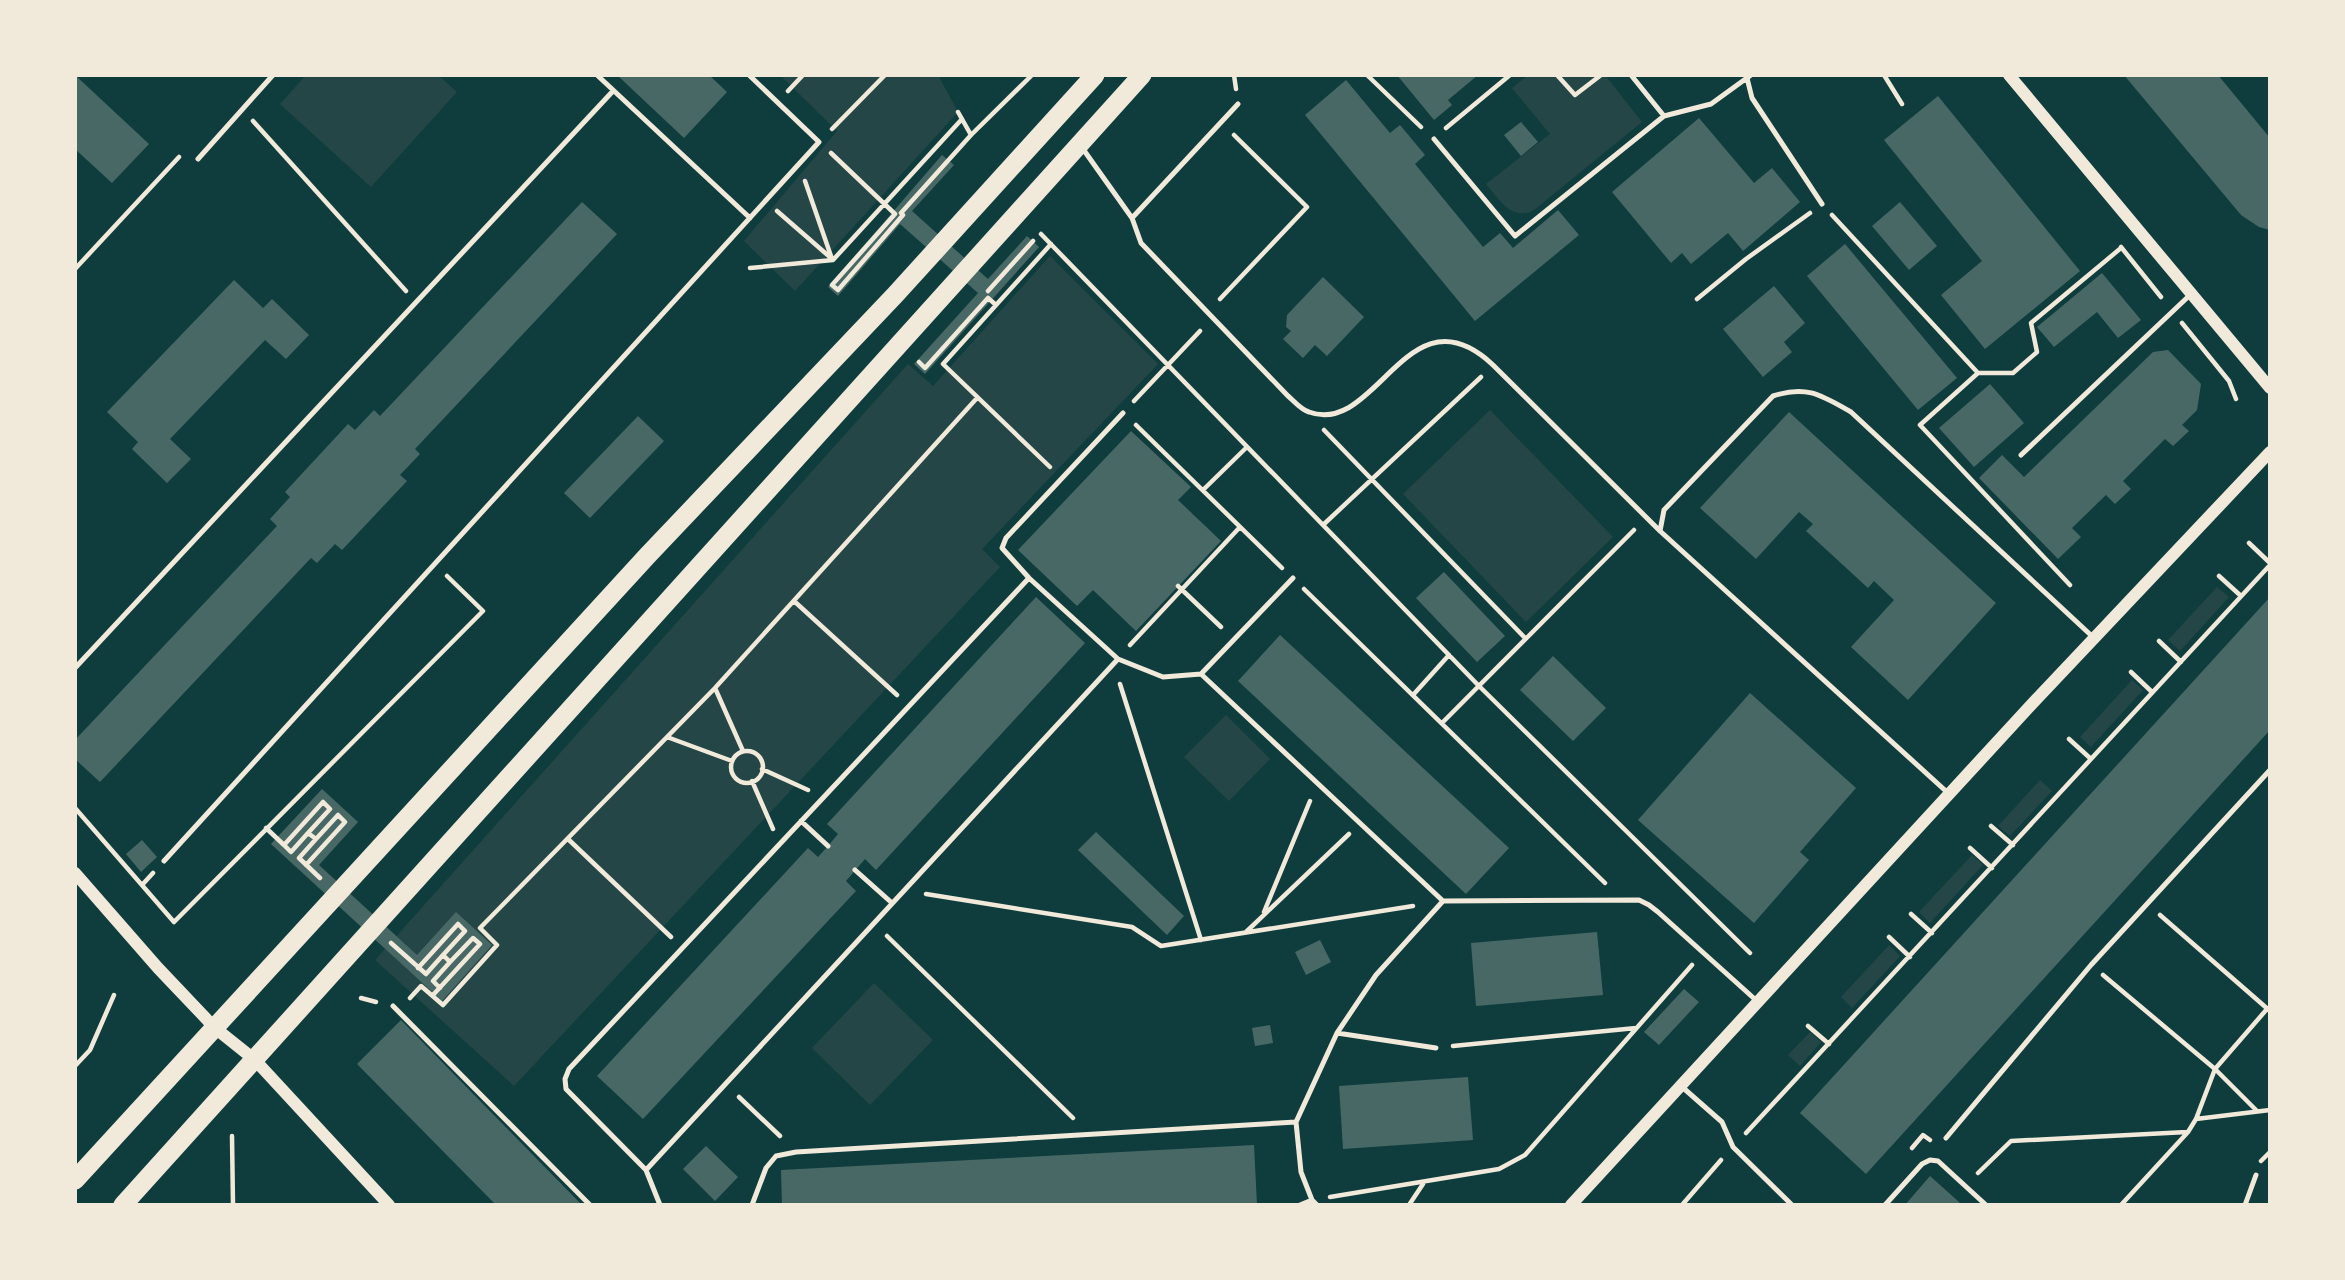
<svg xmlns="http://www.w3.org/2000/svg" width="2345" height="1280" viewBox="0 0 2345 1280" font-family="'Fira Sans Condensed',sans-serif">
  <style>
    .green { fill: #244646 }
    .building { fill: #486865 }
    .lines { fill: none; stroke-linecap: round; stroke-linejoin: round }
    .path { stroke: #f1e9da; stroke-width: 4.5 }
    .service { stroke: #f1e9da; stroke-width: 5 }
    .tertiary { stroke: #f1e9da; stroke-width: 12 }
    .trunk { stroke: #f1e9da; stroke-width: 19 }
  </style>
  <rect width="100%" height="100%" fill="#0f3d3e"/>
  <path class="green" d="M 306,75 L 438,75 L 457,92 L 371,187 L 280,104 Z
    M 780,75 L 938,75 L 958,112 L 795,291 L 744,241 L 837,131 Z
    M 1528,75 L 1605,75 L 1642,122 L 1534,210 C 1512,222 1499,199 1486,184 L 1550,134 L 1512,88 Z
    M 1050,256 L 1158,364 L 982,549 L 1000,567 L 514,1086 L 375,960 L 908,364 L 933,386 Z
    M 1490,410 L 1613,537 L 1526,622 L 1403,494 Z
    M 2217,587 L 2229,597 L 2180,651 L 2168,640 Z
    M 2132,680 L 2143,690 L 2091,747 L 2080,737 Z
    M 1226,715 L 1270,759 L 1229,801 L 1184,757 Z
    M 2040,780 L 2052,791 L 2010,836 L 1998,826 Z
    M 1972,855 L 1983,865 L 1930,923 L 1919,912 Z
    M 1889,945 L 1900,956 L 1852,1008 L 1841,997 Z
    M 874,983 L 933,1040 L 870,1105 L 812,1048 Z
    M 1810,1032 L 1821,1042 L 1800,1066 L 1788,1055 Z"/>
  <path class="building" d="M 75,75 L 149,144 L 112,183 L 75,149 Z
    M 617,75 L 709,75 L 727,92 L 684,138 Z
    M 1397,75 L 1478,75 L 1448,100 L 1452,105 L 1434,120 Z
    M 2124,75 L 2218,75 L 2270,138 L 2270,230 L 2259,227 L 2241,215 Z
    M 1346,80 L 1390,133 L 1400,125 L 1425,155 L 1415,164 L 1483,247 L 1500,233 L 1513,248 L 1558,210 L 1579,235 L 1475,321 L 1305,115 Z
    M 1938,96 L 2080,271 L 1985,349 L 1941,295 L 1982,261 L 1884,140 Z
    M 1699,118 L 1754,183 L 1772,168 L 1800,202 L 1743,251 L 1728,233 L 1691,264 L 1682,253 L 1671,263 L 1612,192 Z
    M 1521,122 L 1538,142 L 1521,156 L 1504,135 Z
    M 942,155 L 954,165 L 912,211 L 988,279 L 1027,236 L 1039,247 L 925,374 L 914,364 L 978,293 L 900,224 L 838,296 L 828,287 Z
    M 582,202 L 617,234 L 415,449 L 420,454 L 400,475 L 407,481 L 342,550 L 335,544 L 317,563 L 311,558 L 100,782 L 75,759 L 75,740 L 277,526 L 270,519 L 290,497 L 285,492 L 348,424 L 355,430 L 374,410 L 380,416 Z
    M 1900,202 L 1937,246 L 1909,270 L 1872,226 Z
    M 1845,244 L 1957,378 L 1918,410 L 1807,276 Z
    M 2102,273 L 2141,320 L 2118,338 L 2097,312 L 2054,347 L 2037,327 Z
    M 1323,277 L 1364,317 L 1327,356 L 1315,345 L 1303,358 L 1283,339 L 1291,331 L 1286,327 L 1287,315 Z
    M 234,280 L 263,308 L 272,299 L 309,335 L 286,359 L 265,340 L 170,439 L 191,459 L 167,483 L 132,449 L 138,442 L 107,412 Z
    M 1774,286 L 1805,323 L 1784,342 L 1792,352 L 1763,377 L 1723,329 Z
    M 2168,350 L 2201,384 L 2197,410 L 2182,425 L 2189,431 L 2173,446 L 2165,439 L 2123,481 L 2131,489 L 2115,504 L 2106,495 L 2072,528 L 2081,537 L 2058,559 L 1979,478 L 2002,455 L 2024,477 L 2153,352 Z
    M 1990,384 L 2024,423 L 1974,467 L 1939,428 Z
    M 1789,412 L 1996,603 L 1908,700 L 1851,647 L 1894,600 L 1874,581 L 1868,588 L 1806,531 L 1813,524 L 1799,512 L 1756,559 L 1700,508 Z
    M 638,416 L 664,441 L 590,518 L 564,493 Z
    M 1131,431 L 1191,487 L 1178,500 L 1221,541 L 1136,631 L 1093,590 L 1077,606 L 1018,550 Z
    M 1444,572 L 1505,636 L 1477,662 L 1416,598 Z
    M 1036,597 L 1085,643 L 876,870 L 865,859 L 846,881 L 856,891 L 643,1119 L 597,1076 L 808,848 L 818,857 L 828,846 L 838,834 L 827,824 Z
    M 2270,597 L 2270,730 L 1866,1174 L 1800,1113 Z
    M 1280,635 L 1509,848 L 1466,894 L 1238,681 Z
    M 1553,656 L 1606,708 L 1573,741 L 1520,690 Z
    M 1750,693 L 1856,788 L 1800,852 L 1809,860 L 1754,923 L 1638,820 Z
    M 322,789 L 358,822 L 319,865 L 417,955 L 456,912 L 492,945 L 442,1001 L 271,844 Z
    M 1096,832 L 1184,916 L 1167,935 L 1078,850 Z
    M 142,840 L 157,857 L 141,872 L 126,854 Z
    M 1597,932 L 1603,995 L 1476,1006 L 1471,943 Z
    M 1320,940 L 1331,962 L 1306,975 L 1295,952 Z
    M 1684,989 L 1699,1002 L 1659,1045 L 1644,1032 Z
    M 401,1020 L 483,1104 L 582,1205 L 496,1205 L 357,1064 Z
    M 1270,1025 L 1273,1043 L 1255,1046 L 1252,1028 Z
    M 1468,1077 L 1473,1140 L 1343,1149 L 1339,1086 Z
    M 1254,1145 L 1257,1205 L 782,1205 L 781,1170 Z
    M 706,1146 L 738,1177 L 715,1201 L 683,1169 Z
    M 1930,1176 L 1959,1202 L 1961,1205 L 1905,1205 Z"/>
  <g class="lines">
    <path class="path" d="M 1234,75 L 1236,89
      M 1367,75 L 1421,127
      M 1557,75 L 1575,95 L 1601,75
      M 1884,75 L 1902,104
      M 788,91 L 803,75
      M 958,112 L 971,135
      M 253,121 L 406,291
      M 1446,128 L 1510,75
      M 832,129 L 885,75
      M 831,153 L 895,214 L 832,285 L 838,290 L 903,215
      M 805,181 L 832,259
      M 777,211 L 831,258
      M 901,213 L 971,135 L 1032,75
      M 1832,215 L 1978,373 L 2013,373 L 2037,352 L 2031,323 L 2121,248
      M 1041,234 L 1478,685 L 1750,953
      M 2121,247 L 2161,297
      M 750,268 L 833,260 L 962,119
      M 75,269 L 179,157
      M 988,291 L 1033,241
      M 1220,299 L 1307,207 L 1234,135
      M 1697,299 L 1746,259 L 1810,213
      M 2182,323 L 2229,381 L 2236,399
      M 919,362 L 925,368 L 988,298 L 996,305
      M 1978,373 L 1920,425 L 2070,585
      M 1134,401 L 1200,331
      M 1136,425 L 1282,568
      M 1324,430 L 1525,638
      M 1050,467 L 943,364 L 1051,244
      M 1203,490 L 1247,447
      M 1323,525 L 1481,377
      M 2249,543 L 2270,563
      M 2219,576 L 2241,596
      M 1178,586 L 1221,627
      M 1304,589 L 1605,883
      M 794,601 L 897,695
      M 2159,641 L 2181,662
      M 1130,645 L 1240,527
      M 2131,672 L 2152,692
      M 1120,684 L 1201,940
      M 715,688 L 743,751
      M 1413,695 L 1449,655
      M 1442,723 L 1634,530
      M 667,737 L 732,761
      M 2069,739 L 2091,759
      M731 767a16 16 0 1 1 32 0a16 16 0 1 1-32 0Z
      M 762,769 L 808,790
      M 752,781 L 773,829
      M 75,808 L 174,922 L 483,611 L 447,576
      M 1991,826 L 2013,845
      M 266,828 L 284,845 L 323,802 L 330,809 L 308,833 L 316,839 L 338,815 L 345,822 L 306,865
      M 316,839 L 299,858 L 320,878
      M 568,839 L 671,937
      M 284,845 L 291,852 L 308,833
      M 1970,848 L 1992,868
      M 142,885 L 153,873
      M 926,894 L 1132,927 L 1161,946 L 1413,906
      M 1264,912 L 1310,801
      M 1911,914 L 1932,933
      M 2160,915 L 2270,1011
      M 1246,932 L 1349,834
      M 887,936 L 1073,1118
      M 1889,937 L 1910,957
      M 391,943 L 426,974 L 443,955
      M 418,968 L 458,924 L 465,931 L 443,955 L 450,962 L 473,938 L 480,944 L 433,995
      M 2103,975 L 2215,1069 L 2257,1111
      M 440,988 L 433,981 L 450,962
      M 361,998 L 376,1002
      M 410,998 L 421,986 L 443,1005 L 497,945 L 480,928 L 715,688 L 977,398
      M 1808,1026 L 1829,1044
      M 1453,1046 L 1636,1028
      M 75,1066 L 90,1050 L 114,995
      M 739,1097 L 780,1136
      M 2196,1119 L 2270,1110
      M 1746,1133 L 2270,565
      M 232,1136 L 233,1205
      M 1912,1148 L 1923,1135 L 1930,1140
      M 2261,1161 L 2270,1152
      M 1978,1173 L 2011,1141 L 2187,1132
      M 1330,1197 L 1499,1169 L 1525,1155 L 1692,965
      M 1409,1205 L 1423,1184
      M 1682,1205 L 1721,1160
      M 2121,1205 L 2188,1132 L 2196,1119 L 2215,1069 L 2267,1009"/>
    <path class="service" d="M 597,75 L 750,218
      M 1631,75 L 1664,116
      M 1747,78 L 1752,98 L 1822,204
      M 1434,139 L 1515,236 L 1664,116 L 1711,104 L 1751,75
      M 1083,149 L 1132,218 L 1141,243 L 1288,396 C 1294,401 1301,410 1309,412 C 1377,437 1408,285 1493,365 L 1660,531
      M 198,159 L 273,75
      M 1132,218 L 1238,104
      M 1123,413 L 1006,538 L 1002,548 L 1029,578 L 1118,659 L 1163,677 L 1201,674 L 1443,901 L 1639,900 L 1649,905 L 1658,912 L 1758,1002
      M 2021,455 L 2191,294
      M 75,668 L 613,91
      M 1201,674 L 1293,578
      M 1948,793 L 1660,531 L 1664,510 L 1773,396 C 1807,385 1821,395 1851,412 L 2094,638
      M 801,821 L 828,846
      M 164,861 L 819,142 L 749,75
      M 855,870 L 892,903
      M 393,1006 L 590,1205
      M 1337,1033 L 1436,1048
      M 1681,1086 L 1722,1122 L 1733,1147 L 1792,1205
      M 1946,1138 L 2091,965 L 2270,770
      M 646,1170 L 1118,659
      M 660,1205 L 646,1170 L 566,1089 L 565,1079 L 569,1069 L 1029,578
      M 752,1205 L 766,1168 L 776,1156 L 796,1152 L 1296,1122
      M 1300,1205 L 1312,1200
      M 1317,1205 L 1312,1200 L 1301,1172 L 1296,1122 L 1337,1033 L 1376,975 L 1443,901
      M 1885,1205 L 1922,1164 L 1930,1160 L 1938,1161 L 1986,1205
      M 2245,1205 L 2256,1175"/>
    <path class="tertiary" d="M 2009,75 L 2270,388
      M 75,873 L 158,968 L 215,1028 L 255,1060 L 389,1205
      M 1571,1205 L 2031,705 L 2270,452"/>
    <path class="trunk" d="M 75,1180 L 648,555 L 895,295 L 1095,75
      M 123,1205 L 1142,75"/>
  </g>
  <rect width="2345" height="1280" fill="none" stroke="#f1e9da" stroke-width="154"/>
</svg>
